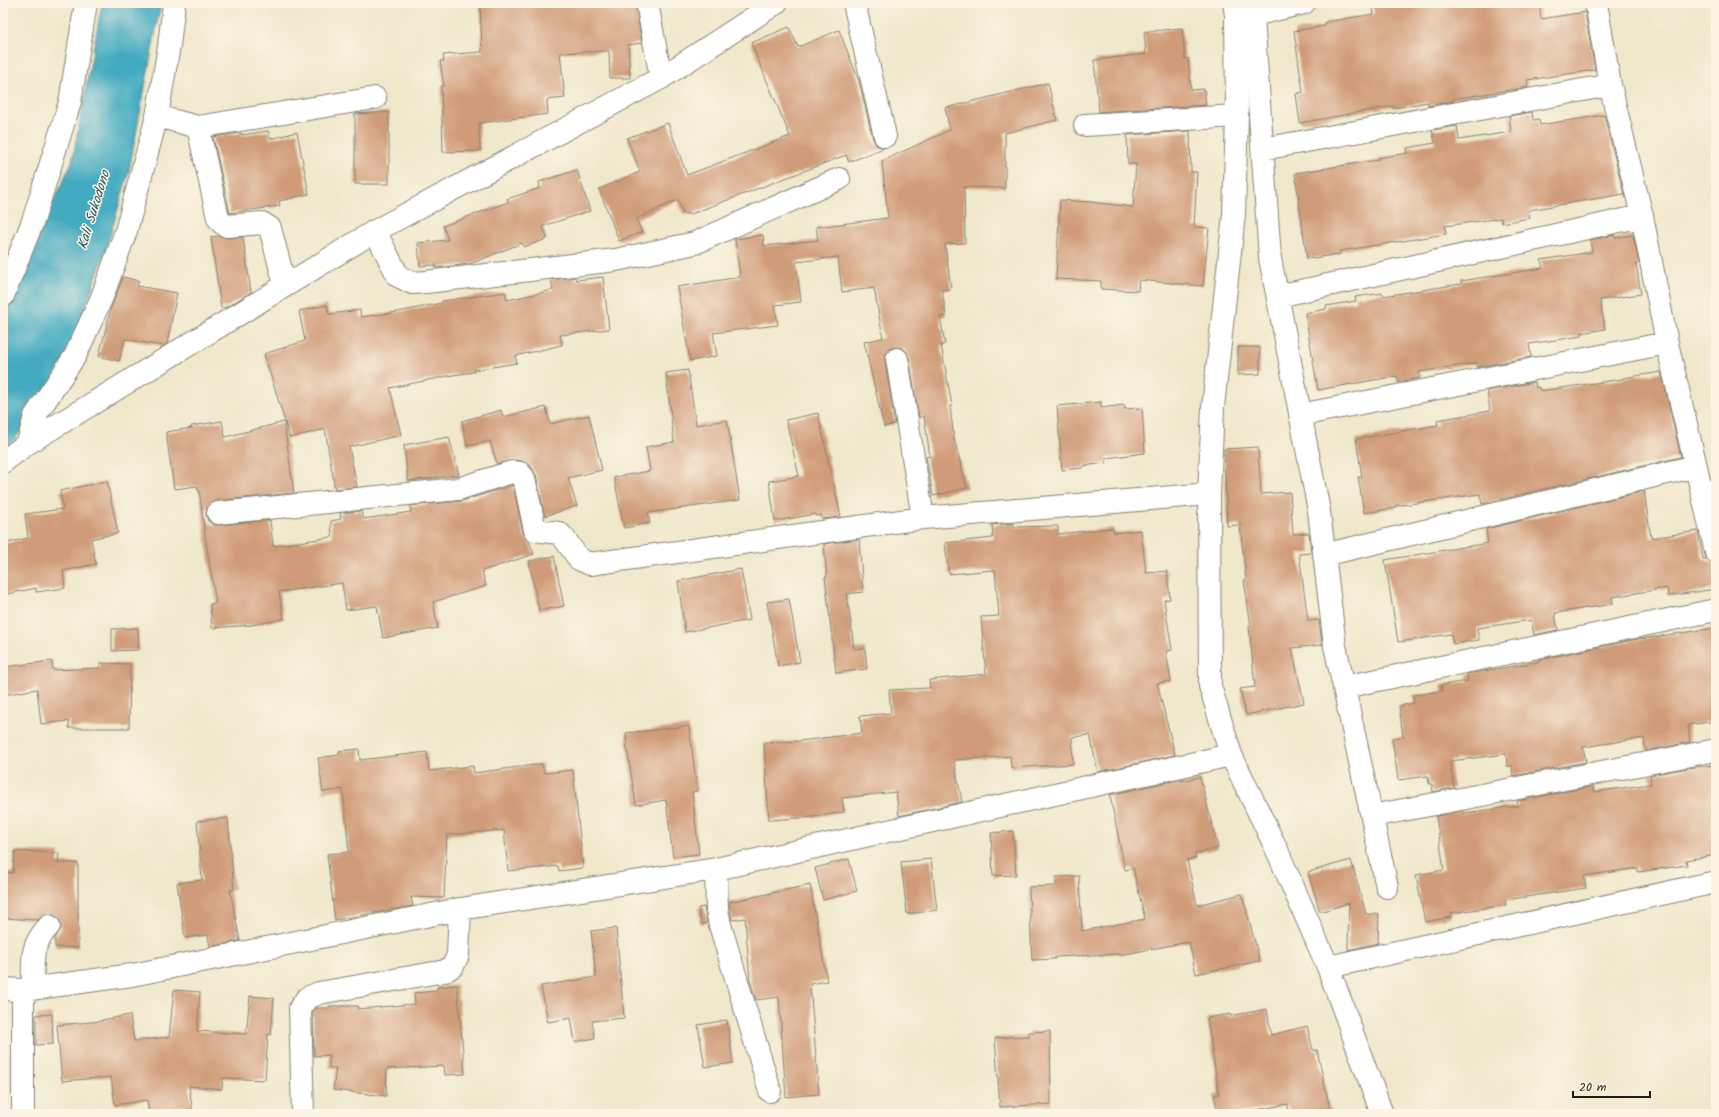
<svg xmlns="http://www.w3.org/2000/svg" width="1719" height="1117" viewBox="0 0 1719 1117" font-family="Kalam,sans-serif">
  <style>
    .water { fill: #42aac1; stroke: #2f636e }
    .building { fill: #d09b78 }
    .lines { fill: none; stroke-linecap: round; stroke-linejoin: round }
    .minor-casing { stroke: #868274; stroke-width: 24 }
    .tertiary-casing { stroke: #868274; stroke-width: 24 }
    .secondary-casing { stroke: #868274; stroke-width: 24 }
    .minor { stroke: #fff; stroke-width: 22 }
    .tertiary { stroke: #fff; stroke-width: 22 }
    .secondary { stroke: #fff; stroke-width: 22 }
    .labels { text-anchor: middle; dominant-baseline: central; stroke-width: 3; stroke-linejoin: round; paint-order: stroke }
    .water-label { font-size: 14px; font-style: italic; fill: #2d5c66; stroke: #fcf5e5 }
  </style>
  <rect width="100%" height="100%" fill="#fcf5e5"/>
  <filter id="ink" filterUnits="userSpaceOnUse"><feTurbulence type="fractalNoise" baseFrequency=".025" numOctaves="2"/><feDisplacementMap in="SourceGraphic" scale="8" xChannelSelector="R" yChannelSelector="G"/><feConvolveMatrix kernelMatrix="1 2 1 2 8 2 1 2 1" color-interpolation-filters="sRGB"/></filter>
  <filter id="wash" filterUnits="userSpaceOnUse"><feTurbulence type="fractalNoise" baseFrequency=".012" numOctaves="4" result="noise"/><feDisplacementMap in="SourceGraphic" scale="16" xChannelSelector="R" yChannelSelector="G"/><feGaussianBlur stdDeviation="0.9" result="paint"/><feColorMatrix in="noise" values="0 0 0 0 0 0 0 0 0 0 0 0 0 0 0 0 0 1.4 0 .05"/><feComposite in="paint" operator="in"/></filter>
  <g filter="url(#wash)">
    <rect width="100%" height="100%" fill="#efe8cb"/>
    <path class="water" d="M 102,3 L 161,3 L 129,171 L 106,250 L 71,346 L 27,425 L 3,452 L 3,308 L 72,162 Z"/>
    <g id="blocks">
      <path class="building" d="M 480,3 L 635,3 L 642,43 L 628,45 L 630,78 L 610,78 L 609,51 L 560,53 L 565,98 L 547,100 L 548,114 L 479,123 L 480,151 L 443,152 L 441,86 L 444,86 L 440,61 L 444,61 L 443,55 L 482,52 Z
        M 1372,3 L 1539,3 L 1541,19 L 1585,12 L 1595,70 L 1527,80 L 1528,87 L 1453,99 L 1453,101 L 1428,106 L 1428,102 L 1393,108 L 1393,106 L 1300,123 L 1296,94 L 1303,92 L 1294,31 L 1325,26 L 1325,22 L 1374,14 Z
        M 789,27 L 798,47 L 839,30 L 859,81 L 873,139 L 876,145 L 884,148 L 849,162 L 846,155 L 691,214 L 683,214 L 678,200 L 636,219 L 642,232 L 619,241 L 599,189 L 640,172 L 627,138 L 668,123 L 687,175 L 790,136 L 751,43 Z
        M 1182,28 L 1185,59 L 1188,58 L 1191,90 L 1204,89 L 1206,105 L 1099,112 L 1094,60 L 1146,54 L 1144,32 Z
        M 1048,83 L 1057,120 L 1005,133 L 1005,188 L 964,187 L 965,243 L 945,244 L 951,289 L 942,290 L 946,316 L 940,317 L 945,344 L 941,345 L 952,406 L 950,406 L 954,439 L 967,488 L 933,496 L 926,457 L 930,456 L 924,416 L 919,418 L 909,357 L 906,351 L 901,347 L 895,347 L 889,349 L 885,355 L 885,361 L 895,424 L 884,427 L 864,342 L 883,338 L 874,288 L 842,292 L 838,257 L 796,262 L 801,302 L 775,305 L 778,325 L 713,333 L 717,356 L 690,361 L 677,287 L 740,277 L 735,239 L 763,235 L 764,246 L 818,240 L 816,227 L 888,218 L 882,161 L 950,130 L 945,108 Z
        M 389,112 L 389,184 L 355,184 L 355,114 Z
        M 1532,112 L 1533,120 L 1539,119 L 1540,125 L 1604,115 L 1624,194 L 1529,210 L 1530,218 L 1502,223 L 1501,218 L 1445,226 L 1446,234 L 1340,251 L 1340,254 L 1307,259 L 1295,173 L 1378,160 L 1378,158 L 1407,153 L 1407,148 L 1435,143 L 1432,130 L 1457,126 L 1459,140 L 1511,132 L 1509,116 Z
        M 268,131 L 270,139 L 297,132 L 309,194 L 279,201 L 280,206 L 230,213 L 213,137 L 241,133 L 241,135 Z
        M 1190,131 L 1191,172 L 1197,172 L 1194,227 L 1209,228 L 1203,286 L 1139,280 L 1138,291 L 1101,289 L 1101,281 L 1056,279 L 1060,200 L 1090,202 L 1133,207 L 1136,164 L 1128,164 L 1127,135 Z
        M 577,170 L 590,211 L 543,226 L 547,239 L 524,247 L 522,243 L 470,264 L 436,268 L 436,265 L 420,266 L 418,243 L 448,240 L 443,226 L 508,202 L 507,199 L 540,188 L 539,182 Z
        M 1614,235 L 1615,238 L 1633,235 L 1639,263 L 1636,264 L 1641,294 L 1600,300 L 1605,329 L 1581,333 L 1582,336 L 1529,344 L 1531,357 L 1477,367 L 1477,363 L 1419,372 L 1420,378 L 1398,382 L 1397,376 L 1318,390 L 1305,313 L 1326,309 L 1326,306 L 1356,301 L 1355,297 L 1383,293 L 1383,296 L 1461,284 L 1461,281 L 1543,268 L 1541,260 L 1592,252 L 1590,240 Z
        M 219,236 L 228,238 L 243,237 L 251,292 L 227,307 L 221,308 L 211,237 Z
        M 123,277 L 139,281 L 137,286 L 177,293 L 167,344 L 163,346 L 125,339 L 119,361 L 99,356 L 111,308 Z
        M 575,277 L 576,280 L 603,277 L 609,329 L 560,335 L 562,345 L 515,356 L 517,363 L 474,370 L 474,372 L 453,375 L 390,388 L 401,435 L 349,447 L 357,487 L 335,489 L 325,429 L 290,438 L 264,354 L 305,341 L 299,311 L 327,305 L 329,314 L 360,310 L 361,317 L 398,312 L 442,303 L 442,301 L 505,292 L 507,300 L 553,290 L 551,280 Z
        M 1238,347 L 1260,347 L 1260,374 L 1238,375 Z
        M 688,370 L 696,425 L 727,420 L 740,500 L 648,513 L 650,523 L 624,528 L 614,477 L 650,471 L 646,447 L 674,442 L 666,373 Z
        M 1661,372 L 1681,457 L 1482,504 L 1480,494 L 1395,506 L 1396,508 L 1364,513 L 1358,477 L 1362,477 L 1356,439 L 1438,425 L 1437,420 L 1490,411 L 1487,391 L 1535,382 L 1536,388 L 1539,387 L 1540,391 L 1623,379 L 1623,378 Z
        M 1101,402 L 1101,408 L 1124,405 L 1125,409 L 1142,408 L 1145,453 L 1106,458 L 1106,463 L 1083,466 L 1083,468 L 1062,470 L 1057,406 Z
        M 546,407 L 550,424 L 589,415 L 602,470 L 568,478 L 577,506 L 545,516 L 536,475 L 530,465 L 522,461 L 514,460 L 497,464 L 490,441 L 467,446 L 462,421 L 501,410 L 503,417 Z
        M 818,413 L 841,517 L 822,519 L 821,515 L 817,516 L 816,514 L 775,521 L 769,481 L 799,476 L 786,420 Z
        M 222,421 L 225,437 L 284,422 L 294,493 L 217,501 L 211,503 L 207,508 L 206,514 L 208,521 L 213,525 L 219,525 L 270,520 L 273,546 L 332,537 L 331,521 L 341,519 L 340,513 L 361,511 L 363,519 L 411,512 L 410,506 L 462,501 L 513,485 L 523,533 L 526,539 L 529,541 L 534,554 L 482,571 L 486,586 L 433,602 L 438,628 L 383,638 L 377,606 L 346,610 L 342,583 L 279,592 L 284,619 L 252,625 L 212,628 L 210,604 L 216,603 L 206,542 L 199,490 L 198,490 L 197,486 L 174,489 L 166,432 L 192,428 L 191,426 Z
        M 449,437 L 459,475 L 408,481 L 404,445 Z
        M 1258,447 L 1261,494 L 1290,492 L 1293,534 L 1309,533 L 1311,553 L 1299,554 L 1308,621 L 1319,620 L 1322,645 L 1292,648 L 1304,703 L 1246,715 L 1240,689 L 1255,687 L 1249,626 L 1251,626 L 1244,580 L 1246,580 L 1240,525 L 1227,526 L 1224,449 Z
        M 107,481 L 118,533 L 91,539 L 96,564 L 63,571 L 65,588 L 36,592 L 36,588 L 3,595 L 3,544 L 28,538 L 25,514 L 63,509 L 60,491 Z
        M 1644,491 L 1651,538 L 1698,531 L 1703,559 L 1706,559 L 1714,564 L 1716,589 L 1668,596 L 1667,588 L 1612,597 L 1613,604 L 1555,613 L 1558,630 L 1534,635 L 1531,620 L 1477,628 L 1479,640 L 1453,644 L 1451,634 L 1398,642 L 1385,560 L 1488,543 L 1486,529 Z
        M 1014,523 L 1014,527 L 1058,526 L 1058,534 L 1113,528 L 1114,533 L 1141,530 L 1146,573 L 1167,571 L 1170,599 L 1164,600 L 1172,650 L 1166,651 L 1171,681 L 1157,683 L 1175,755 L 1098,772 L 1090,735 L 1072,737 L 1073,764 L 1011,768 L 1010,756 L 954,760 L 962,802 L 899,816 L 896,792 L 842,798 L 844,812 L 814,817 L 769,820 L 764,743 L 800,741 L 862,733 L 860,716 L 891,713 L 889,690 L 930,688 L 929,680 L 986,674 L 981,617 L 999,616 L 995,570 L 949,574 L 945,543 L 993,538 L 992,525 Z
        M 859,539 L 863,592 L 847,594 L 854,649 L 865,648 L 867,669 L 836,673 L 825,577 L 827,577 L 824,544 Z
        M 554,556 L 564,606 L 539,611 L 529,561 Z
        M 741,569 L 750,620 L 685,632 L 678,581 Z
        M 789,599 L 800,662 L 778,666 L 767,602 Z
        M 138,628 L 139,650 L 112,651 L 112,629 Z
        M 1716,628 L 1716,721 L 1688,725 L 1690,742 L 1646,751 L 1644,738 L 1583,747 L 1586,762 L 1513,776 L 1512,766 L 1507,766 L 1506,754 L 1450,761 L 1454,788 L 1433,792 L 1432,784 L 1429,784 L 1428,776 L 1398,780 L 1392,738 L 1403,737 L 1399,706 L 1414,703 L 1413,695 L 1442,691 L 1441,685 L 1468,681 L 1467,674 L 1538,662 L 1538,660 L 1633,640 Z
        M 52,661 L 53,670 L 100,668 L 100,663 L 130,664 L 129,728 L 69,728 L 69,721 L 41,724 L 37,689 L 3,695 L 3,667 Z
        M 689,726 L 697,791 L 692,792 L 699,854 L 673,857 L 666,800 L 636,805 L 627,748 L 626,733 Z
        M 359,749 L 360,760 L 427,752 L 429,771 L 473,766 L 474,773 L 542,764 L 544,773 L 573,770 L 583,868 L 559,871 L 558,866 L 508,871 L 504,830 L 447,835 L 444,898 L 411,897 L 413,906 L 335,920 L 327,854 L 349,852 L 343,789 L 323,792 L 318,758 L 339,755 L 339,751 Z
        M 1716,765 L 1716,816 L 1712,817 L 1716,855 L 1686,860 L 1687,865 L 1638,872 L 1638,868 L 1584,876 L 1586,888 L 1505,900 L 1506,905 L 1451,913 L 1451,917 L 1425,922 L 1416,875 L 1444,870 L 1436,816 L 1462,811 L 1463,813 L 1518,806 L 1517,801 L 1589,787 L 1593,787 L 1594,792 L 1651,784 L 1650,775 L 1694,767 Z
        M 1200,777 L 1218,848 L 1195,854 L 1196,858 L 1187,860 L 1197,905 L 1242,894 L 1260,961 L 1196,974 L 1189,942 L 1119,955 L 1118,954 L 1055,957 L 1055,959 L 1032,960 L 1029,887 L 1056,886 L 1056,877 L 1079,876 L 1082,931 L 1145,919 L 1133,868 L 1125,870 L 1110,795 L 1181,779 L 1181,781 Z
        M 228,818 L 234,890 L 230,890 L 240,941 L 210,947 L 208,935 L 185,938 L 177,883 L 202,880 L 197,821 Z
        M 1013,831 L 1016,875 L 993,876 L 991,833 Z
        M 15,851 L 59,853 L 58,863 L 78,863 L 78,948 L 55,947 L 55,938 L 61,929 L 61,922 L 57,917 L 52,914 L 45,914 L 38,920 L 3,918 L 3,872 L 13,873 Z
        M 849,859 L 857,891 L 823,900 L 815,868 Z
        M 931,859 L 937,910 L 907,914 L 901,862 Z
        M 1351,860 L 1366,914 L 1379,914 L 1378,943 L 1348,950 L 1349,903 L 1320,912 L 1308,872 Z
        M 810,885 L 827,981 L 810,984 L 819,1094 L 786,1097 L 779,997 L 756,1000 L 750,980 L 745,918 L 732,920 L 729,902 Z
        M 704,907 L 707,923 L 701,924 L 698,908 Z
        M 616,928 L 624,1018 L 592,1021 L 595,1038 L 575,1042 L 571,1018 L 548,1022 L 541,986 L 596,977 L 591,931 Z
        M 457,985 L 465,1074 L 445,1075 L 444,1066 L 387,1069 L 386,1096 L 333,1090 L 336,1068 L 329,1068 L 329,1055 L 314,1056 L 313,1012 L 315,1008 L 329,1008 L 329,1006 L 358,1006 L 358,1009 L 415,1004 L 414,993 L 437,991 L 437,987 Z
        M 174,990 L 200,992 L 197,1031 L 246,1034 L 250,996 L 274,998 L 271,1035 L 268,1034 L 265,1080 L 223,1078 L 222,1089 L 189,1086 L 193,1114 L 149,1114 L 147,1100 L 115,1105 L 111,1077 L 62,1081 L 57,1025 L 102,1021 L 102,1020 L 130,1015 L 134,1041 L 169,1037 Z
        M 1267,1009 L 1271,1035 L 1307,1026 L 1313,1050 L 1317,1050 L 1331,1114 L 1289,1114 L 1288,1104 L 1236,1114 L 1218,1114 L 1214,1095 L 1219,1094 L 1207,1018 L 1230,1014 L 1230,1016 Z
        M 52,1014 L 53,1044 L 36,1045 L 36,1015 Z
        M 727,1020 L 733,1063 L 705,1067 L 698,1025 Z
        M 1050,1031 L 1051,1104 L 1000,1107 L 995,1038 L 1029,1036 L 1029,1032 Z"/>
    </g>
  </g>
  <g filter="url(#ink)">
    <use href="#blocks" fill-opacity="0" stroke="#868274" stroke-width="1"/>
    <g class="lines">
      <g class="minor-casing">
        <path id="minor" d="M 647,3 L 661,78
          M 854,3 L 885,136
          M 1252,3 L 1270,258 L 1319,511 L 1335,646 L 1387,887
          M 1596,3 L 1610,85 L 1642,216 L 1667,343 L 1716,552
          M 1253,15 L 1304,3
          M 157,116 L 198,127 L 218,218 L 222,223 L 227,226 L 262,223 L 270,228 L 285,285
          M 1085,125 L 1237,116
          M 198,127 L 375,98
          M 1263,149 L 1610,85
          M 375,231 L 398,276 L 412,283 L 426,282 L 616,260 L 695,243 L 839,179
          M 3,296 L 33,221 L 70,102 L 86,3
          M 1278,296 L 1642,216
          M 897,359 L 923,518
          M 1300,415 L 1667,343
          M 28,443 L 35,416 L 75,356 L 102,297 L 126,231 L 157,116 L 169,46 L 174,3
          M 218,513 L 458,489 L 512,472 L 520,473 L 524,478 L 535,530 L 559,533 L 564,538 L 579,559 L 590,564 L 923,518 L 1209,494
          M 1324,555 L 1696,466
          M 1344,687 L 1716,610
          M 1372,816 L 1716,750
          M 716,869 L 717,910 L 720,925 L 770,1091
          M 1328,967 L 1716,882
          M 33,988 C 33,962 29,946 49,926
          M 3,989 L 23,990 L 132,975 L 460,909 L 716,869 L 1231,755
          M 23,990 L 23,1114
          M 303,1114 L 300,1008 L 307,998 L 319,993 L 445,971 L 453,966 L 458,955 L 460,909"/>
      </g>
      <g class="tertiary-casing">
        <path id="tertiary" d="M 1234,3 L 1236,15 L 1237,116 L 1234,215 L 1213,407 L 1209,494 L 1210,686 L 1231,755 L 1276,848 L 1328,967 L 1382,1114"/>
      </g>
      <g class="secondary-casing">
        <path id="secondary" d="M 3,462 L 28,443 L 375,231 L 661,78 L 776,3"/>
      </g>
      <use href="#minor" class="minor"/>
      <use href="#tertiary" class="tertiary"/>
      <use href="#secondary" class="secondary"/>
    </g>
  </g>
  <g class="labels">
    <g class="water-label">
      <text transform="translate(94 210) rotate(-73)">Kali Sukodono</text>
    </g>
  </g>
  <rect width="1719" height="1117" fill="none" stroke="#fcf5e5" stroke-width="16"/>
  <path d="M1573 1091v6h77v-6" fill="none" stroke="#1c1c1c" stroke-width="2"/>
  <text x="1579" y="1091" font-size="12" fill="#1c1c1c" stroke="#fcf5e5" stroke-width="3" paint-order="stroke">20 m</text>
</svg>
